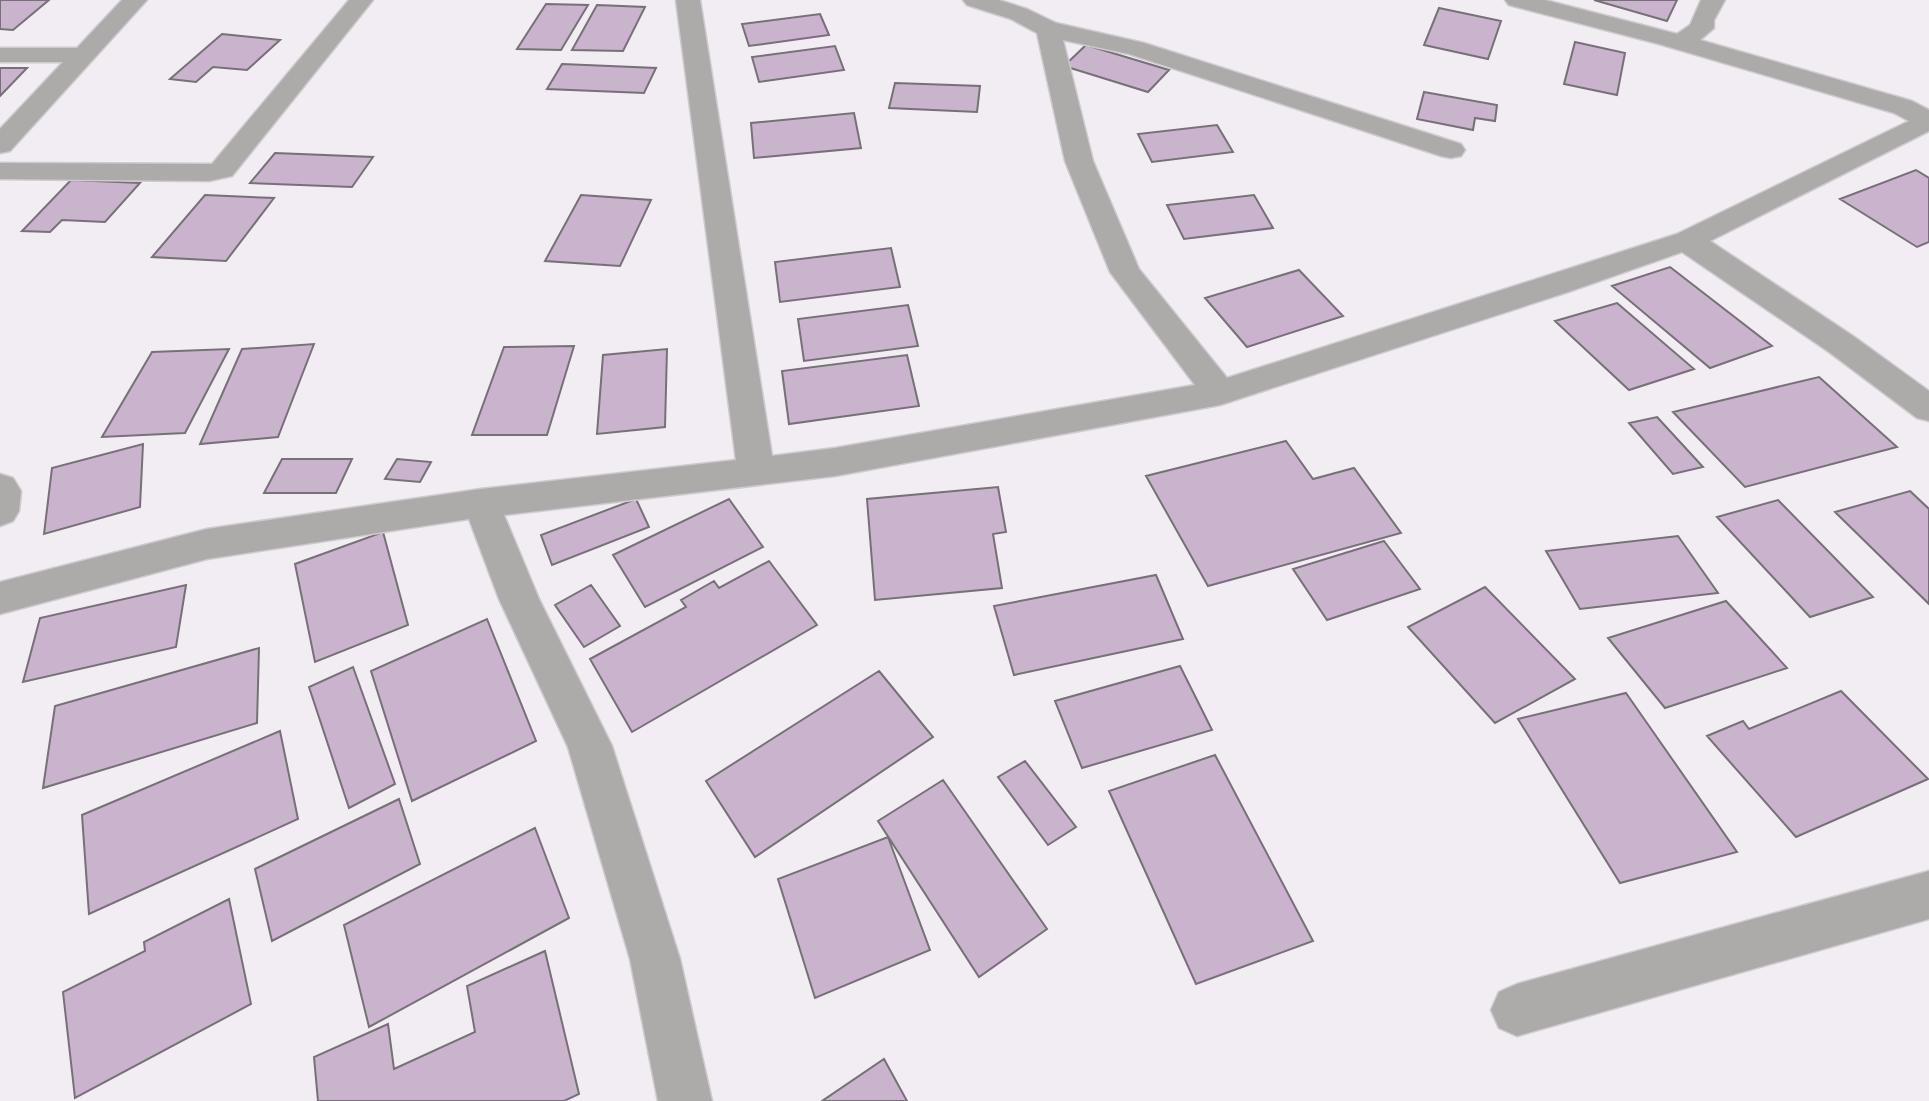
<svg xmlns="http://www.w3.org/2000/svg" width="1929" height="1101" viewBox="0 0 1929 1101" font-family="'Crimson Pro',serif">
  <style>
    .building { fill: #c9b3cd; stroke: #767176; stroke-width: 2 }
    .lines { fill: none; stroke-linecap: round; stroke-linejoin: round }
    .minor-casing { stroke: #cecacf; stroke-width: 3 }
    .minor { fill: #adaba9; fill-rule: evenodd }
  </style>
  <rect width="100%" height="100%" fill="#f1edf2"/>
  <path class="building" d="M 0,0 L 49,0 L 13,30 L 0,29 Z
    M 1594,0 L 1677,0 L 1667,21 Z
    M 546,4 L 588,5 L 561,50 L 517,49 Z
    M 597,5 L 645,7 L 623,51 L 572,50 Z
    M 1439,8 L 1501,21 L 1488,59 L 1424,45 Z
    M 820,14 L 829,35 L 749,46 L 742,24 Z
    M 222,34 L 280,40 L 247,70 L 213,67 L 196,82 L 170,79 Z
    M 1575,42 L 1625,53 L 1617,95 L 1564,84 Z
    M 1086,45 L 1169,70 L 1148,92 L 1064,66 Z
    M 835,46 L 844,70 L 759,82 L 752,57 Z
    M 562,64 L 656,68 L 644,93 L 547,89 Z
    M 0,68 L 27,68 L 0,96 Z
    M 895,83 L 980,86 L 977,112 L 889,108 Z
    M 1424,92 L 1497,105 L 1495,121 L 1475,118 L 1473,130 L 1417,119 Z
    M 854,113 L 861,148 L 754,158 L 751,123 Z
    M 1217,125 L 1233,152 L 1152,162 L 1138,134 Z
    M 275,153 L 373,157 L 352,187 L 250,183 Z
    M 1916,170 L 1929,178 L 1929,242 L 1917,247 L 1840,199 Z
    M 71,180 L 140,183 L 105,222 L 62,220 L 50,232 L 22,231 Z
    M 205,195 L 274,198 L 226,261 L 152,257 Z
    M 581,195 L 651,200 L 620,266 L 545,261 Z
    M 1254,195 L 1273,228 L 1184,239 L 1167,205 Z
    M 891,248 L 900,287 L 780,302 L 775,262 Z
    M 1670,267 L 1772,346 L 1710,368 L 1612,286 Z
    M 1299,270 L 1343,316 L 1247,347 L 1205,298 Z
    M 1617,303 L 1694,369 L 1629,390 L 1555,321 Z
    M 908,305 L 918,346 L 804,361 L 798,319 Z
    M 314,344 L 278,437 L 200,444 L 242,349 Z
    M 574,346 L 547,435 L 472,435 L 504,347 Z
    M 229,349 L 185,433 L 102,437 L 152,352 Z
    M 667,349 L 665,427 L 597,434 L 603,355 Z
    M 907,355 L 919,406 L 789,424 L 782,371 Z
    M 1819,377 L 1897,447 L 1745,487 L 1673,412 Z
    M 1657,417 L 1703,467 L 1673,474 L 1629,423 Z
    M 1286,441 L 1313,479 L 1354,468 L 1401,533 L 1208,586 L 1146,476 Z
    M 143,444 L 140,507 L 44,534 L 52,468 Z
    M 282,459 L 352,459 L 336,493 L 264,493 Z
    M 397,459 L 431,462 L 420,482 L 385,479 Z
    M 998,487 L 1006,532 L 993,534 L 1002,588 L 875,600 L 867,499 Z
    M 1910,491 L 1929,509 L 1929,604 L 1835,512 Z
    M 636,499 L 649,527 L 552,565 L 541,535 Z
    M 729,499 L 763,547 L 645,607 L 613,555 Z
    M 1778,500 L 1873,597 L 1810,617 L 1717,517 Z
    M 383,532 L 408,625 L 315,662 L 295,564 Z
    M 1678,536 L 1718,593 L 1580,609 L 1546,551 Z
    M 1384,541 L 1420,589 L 1327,620 L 1293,569 Z
    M 769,561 L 817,625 L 632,732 L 590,659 L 686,607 L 681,600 L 714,581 L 719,588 Z
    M 1156,575 L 1183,639 L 1014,675 L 994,606 Z
    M 186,585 L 176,647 L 23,682 L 40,618 Z
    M 591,585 L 620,626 L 584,647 L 555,605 Z
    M 1485,587 L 1575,679 L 1495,723 L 1408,627 Z
    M 1726,601 L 1787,668 L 1665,708 L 1608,638 Z
    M 487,619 L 536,741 L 412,801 L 371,671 Z
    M 259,648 L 257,723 L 43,788 L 55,706 Z
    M 1180,666 L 1212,730 L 1082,768 L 1055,701 Z
    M 353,667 L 395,784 L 349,808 L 309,687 Z
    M 879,671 L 933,737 L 755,857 L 706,781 Z
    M 1841,691 L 1928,779 L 1796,837 L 1707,736 L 1743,721 L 1749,729 Z
    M 1626,693 L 1737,852 L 1620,883 L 1518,719 Z
    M 280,731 L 298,819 L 89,914 L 82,815 Z
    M 1215,755 L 1313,941 L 1196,984 L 1109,791 Z
    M 1025,761 L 1076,827 L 1048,845 L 998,777 Z
    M 943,780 L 1047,929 L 979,977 L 878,821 Z
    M 399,799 L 420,864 L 272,941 L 255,869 Z
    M 535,828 L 569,918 L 369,1027 L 344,925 Z
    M 888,837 L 930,950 L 815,998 L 778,879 Z
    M 229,899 L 251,1004 L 75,1098 L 63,992 L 145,951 L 144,942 Z
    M 545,951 L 579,1094 L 564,1101 L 318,1101 L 314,1057 L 388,1024 L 394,1069 L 475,1032 L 467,986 Z
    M 884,1059 L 907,1101 L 822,1101 Z"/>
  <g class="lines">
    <g class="minor-casing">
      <path id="minor" d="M 122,0 L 147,0 L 10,151 L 0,153 L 0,129 L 63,62 L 0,62 L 0,48 L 77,48 Z
        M 349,0 L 373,0 L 232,176 L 209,181 L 0,179 L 0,163 L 212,164 Z
        M 676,0 L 700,0 L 772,456 L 835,448 L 1195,385 L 1110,272 L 1065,161 L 1037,33 L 1011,19 L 967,5 L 963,0 L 999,0 L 1027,9 L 1056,23 L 1144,43 L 1461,144 L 1465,150 L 1461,156 L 1451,158 L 1441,156 L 1129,54 L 1063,40 L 1093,161 L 1139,269 L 1227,378 L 1677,234 L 1909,121 L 1894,113 L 1659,44 L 1509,5 L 1505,0 L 1545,0 L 1677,34 L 1690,25 L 1701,0 L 1725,0 L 1714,20 L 1714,28 L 1700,40 L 1912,101 L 1929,110 L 1929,131 L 1710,241 L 1853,336 L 1929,391 L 1929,421 L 1917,418 L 1829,352 L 1682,252 L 1568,292 L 1220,405 L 835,476 L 504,515 L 539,599 L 612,746 L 680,959 L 712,1101 L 658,1101 L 630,959 L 568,747 L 499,599 L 469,519 L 207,559 L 0,614 L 0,582 L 207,529 L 481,489 L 736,460 Z
        M 0,474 L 13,478 L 21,491 L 19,511 L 13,521 L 0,526 Z
        M 1929,871 L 1929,919 L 1517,1036 L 1499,1028 L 1491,1010 L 1499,992 L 1517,984 Z"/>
    </g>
    <use href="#minor" class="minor"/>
  </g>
</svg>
